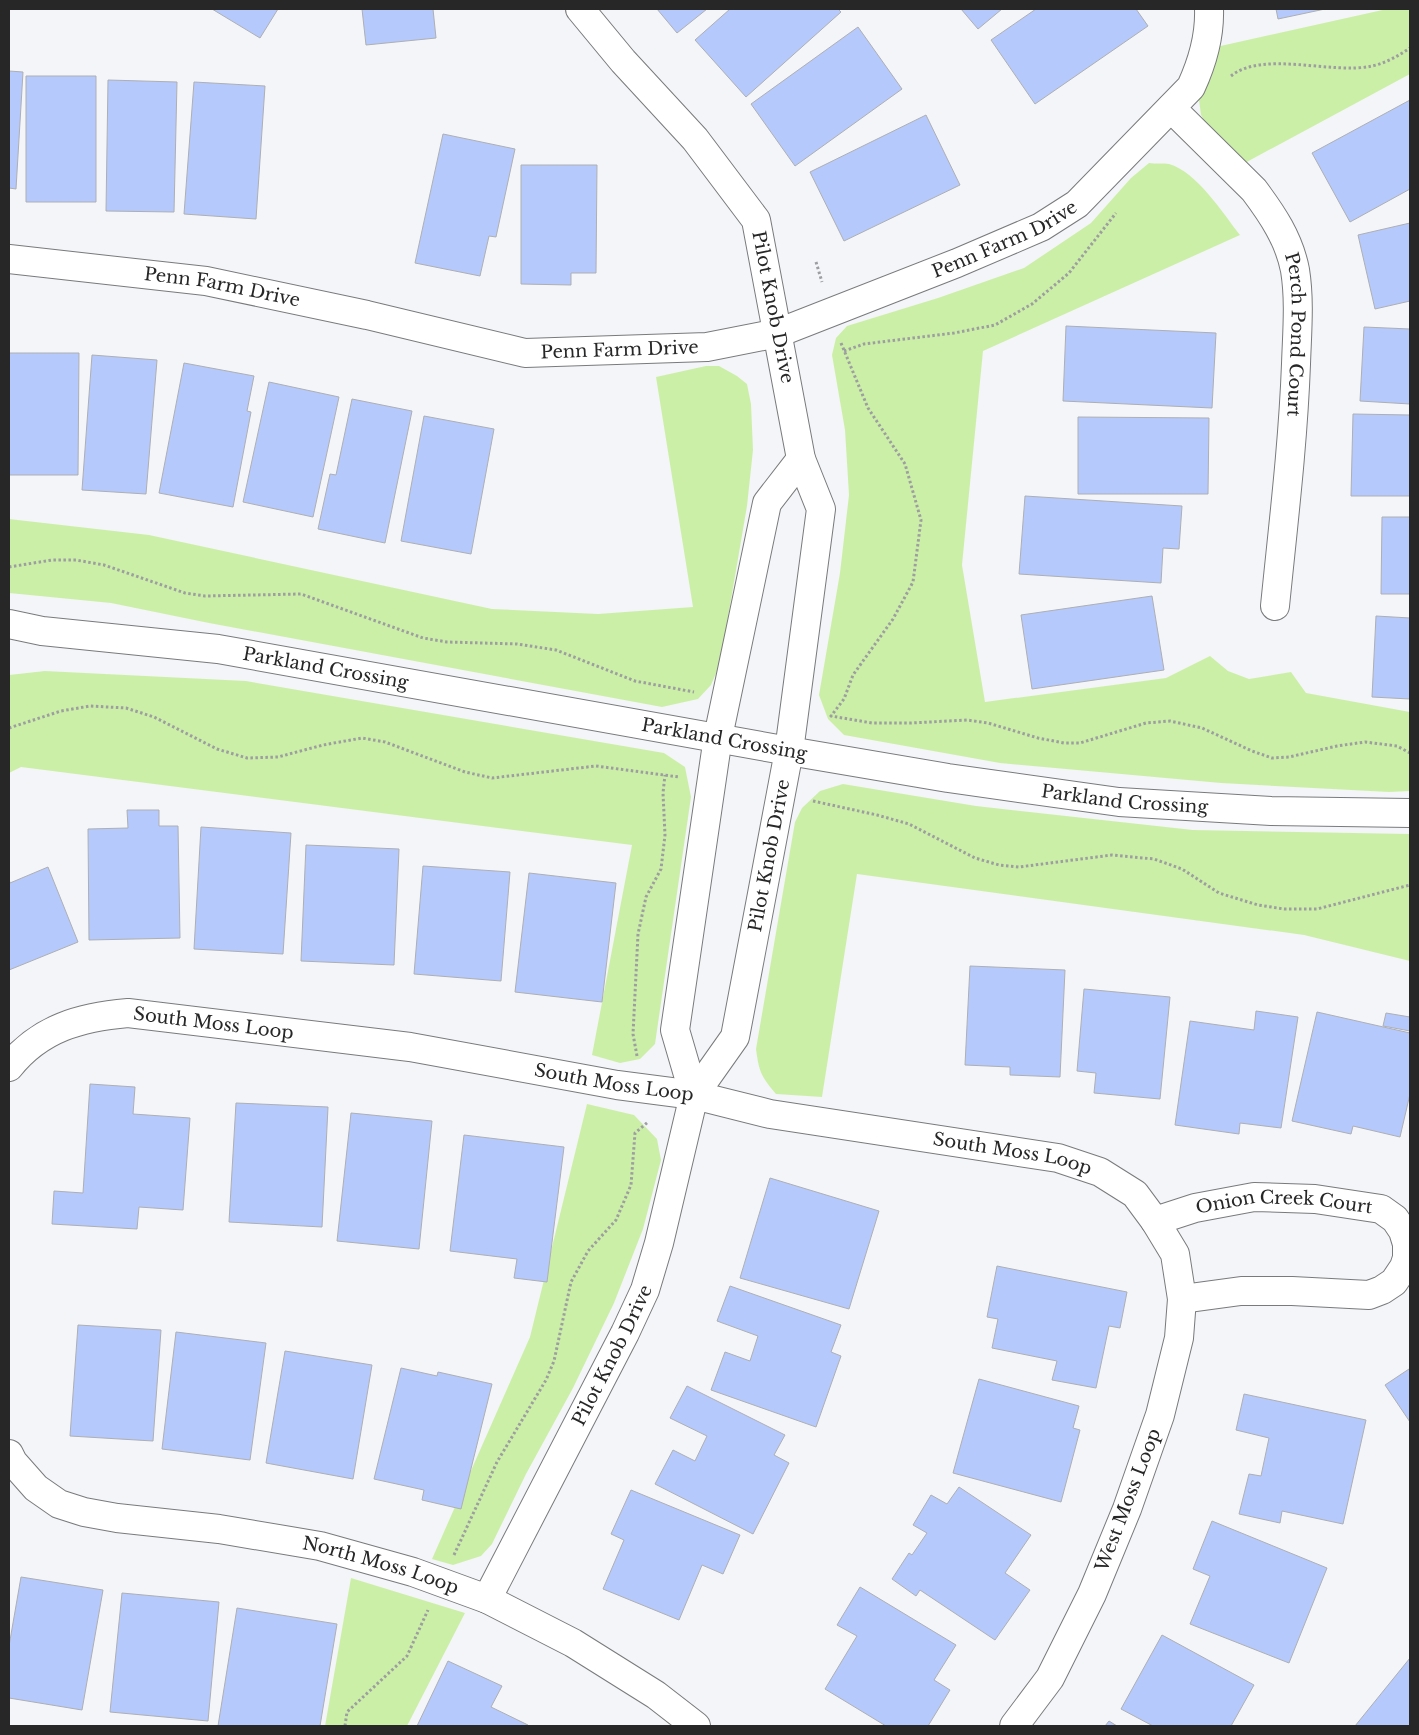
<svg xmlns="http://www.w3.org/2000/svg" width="1419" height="1735" viewBox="0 0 1419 1735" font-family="'Libre Baskerville',serif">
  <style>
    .green { fill: #ccefa8 }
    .building { fill: #b5c9fd; stroke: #aeafb2 }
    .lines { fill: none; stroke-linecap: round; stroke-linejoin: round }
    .minor-casing { stroke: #797a7c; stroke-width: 30 }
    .path { stroke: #9d9ea0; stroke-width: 3; stroke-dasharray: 2.5 2.5; stroke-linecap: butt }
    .minor { stroke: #fff; stroke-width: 28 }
    .labels { text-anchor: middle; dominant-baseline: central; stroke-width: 4.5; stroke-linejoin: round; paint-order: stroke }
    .street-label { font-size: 18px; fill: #272728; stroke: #fff }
  </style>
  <rect width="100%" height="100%" fill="#f4f5f8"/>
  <path class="green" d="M 1387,9 L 1410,9 L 1410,74 L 1243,164 L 1207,125 L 1201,115 L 1199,100 L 1210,73 L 1216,47 Z
    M 1149,163 C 1155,164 1163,163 1169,164 C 1197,172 1222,212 1240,235 L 983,351 L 962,565 L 985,702 L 1166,678 L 1210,656 L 1228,671 L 1249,679 L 1291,672 L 1306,693 L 1410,712 L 1410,791 L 1389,792 L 1221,783 L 1000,763 L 844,735 L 828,719 L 819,695 L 840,573 L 849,495 L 845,430 L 832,355 L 836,338 L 847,326 L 938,298 L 1024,268 L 1091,223 L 1131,178 Z
    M 706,366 L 719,366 L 737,376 L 747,384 L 751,404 L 753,450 L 747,506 L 720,664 L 711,685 L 698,699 L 662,707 L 209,623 L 111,603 L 9,593 L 9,519 L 149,535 L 492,609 L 598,614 L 693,607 L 656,377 Z
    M 45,671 L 246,681 L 664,753 L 685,767 L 691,797 L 655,1044 L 640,1059 L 620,1063 L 592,1055 L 632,845 L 21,767 L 9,773 L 9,675 Z
    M 843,784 L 976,806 L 1193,830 L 1410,834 L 1410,961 L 1304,935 L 857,874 L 822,1097 L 776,1094 C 761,1076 759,1072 756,1049 L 795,822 L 802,808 L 820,791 Z
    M 587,1104 L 634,1115 L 657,1139 L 661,1160 L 643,1229 L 614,1303 L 573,1388 L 526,1474 L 492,1544 L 481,1556 L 453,1565 L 432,1559 L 530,1337 Z
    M 351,1578 L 465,1613 L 407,1726 L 325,1726 Z"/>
  <path class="building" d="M 212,9 L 278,9 L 260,38 Z
    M 362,9 L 433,9 L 436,38 L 366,45 Z
    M 657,9 L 707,9 L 677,33 Z
    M 730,9 L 838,9 L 841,12 L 746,97 L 695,40 Z
    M 961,9 L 1002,9 L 978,29 Z
    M 1036,9 L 1136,9 L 1148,26 L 1035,104 L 991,40 Z
    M 1276,9 L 1325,9 L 1278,19 Z
    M 858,27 L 902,89 L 795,166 L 751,104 Z
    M 9,71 L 23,72 L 16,189 L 9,188 Z
    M 26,76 L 96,76 L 96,202 L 26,202 Z
    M 108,80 L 177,82 L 174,212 L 106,211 Z
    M 194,82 L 265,86 L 256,219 L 184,214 Z
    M 1410,100 L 1410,189 L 1350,222 L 1312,153 Z
    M 926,115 L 960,185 L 844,241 L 810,172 Z
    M 443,134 L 515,149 L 496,237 L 489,236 L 480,276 L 415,263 Z
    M 521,165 L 597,165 L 596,273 L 571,273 L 571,285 L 521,284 Z
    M 1410,223 L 1410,301 L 1375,309 L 1358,235 Z
    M 1066,326 L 1216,333 L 1212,408 L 1063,401 Z
    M 1364,327 L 1410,329 L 1410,404 L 1360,401 Z
    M 9,353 L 79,353 L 78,475 L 9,475 Z
    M 92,355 L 157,360 L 146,494 L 82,490 Z
    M 184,363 L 254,376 L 247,411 L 251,412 L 233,507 L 159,493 Z
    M 269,382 L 339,397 L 313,517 L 243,502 Z
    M 352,399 L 412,411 L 385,543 L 318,529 L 330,474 L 336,475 Z
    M 1353,414 L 1410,415 L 1410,496 L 1351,496 Z
    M 424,416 L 494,429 L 471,554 L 401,541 Z
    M 1078,417 L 1209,418 L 1208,494 L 1078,494 Z
    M 1025,496 L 1182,506 L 1179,549 L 1163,548 L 1161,583 L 1019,574 Z
    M 1382,517 L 1410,517 L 1410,594 L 1381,594 Z
    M 1152,596 L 1164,670 L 1032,689 L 1021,615 Z
    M 1376,616 L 1410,618 L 1410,699 L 1372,697 Z
    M 127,810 L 159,810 L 159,826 L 178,826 L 180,938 L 89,940 L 88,829 L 128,828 Z
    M 201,827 L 291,833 L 283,954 L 194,949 Z
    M 306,845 L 399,849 L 394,965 L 301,961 Z
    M 423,866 L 510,872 L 501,981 L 414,974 Z
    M 48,867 L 78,942 L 9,970 L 9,879 L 10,883 Z
    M 529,873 L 616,883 L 602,1002 L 515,992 Z
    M 970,966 L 1065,970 L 1060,1077 L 1010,1075 L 1010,1067 L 965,1065 Z
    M 1084,989 L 1170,997 L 1160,1099 L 1094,1093 L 1096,1073 L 1077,1071 Z
    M 1256,1011 L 1298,1017 L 1281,1128 L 1240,1123 L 1239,1134 L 1175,1125 L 1190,1021 L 1254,1030 Z
    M 1317,1012 L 1410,1033 L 1410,1094 L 1400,1137 L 1353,1126 L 1351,1134 L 1292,1121 Z
    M 1386,1013 L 1410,1017 L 1410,1031 L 1383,1026 Z
    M 90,1084 L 135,1087 L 133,1114 L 190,1118 L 183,1210 L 139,1207 L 137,1229 L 52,1224 L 54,1191 L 83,1193 Z
    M 236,1103 L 328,1107 L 322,1227 L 229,1222 Z
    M 351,1113 L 432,1121 L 419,1249 L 337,1241 Z
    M 464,1135 L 564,1147 L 547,1282 L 514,1278 L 517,1259 L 450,1251 Z
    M 770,1178 L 879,1211 L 849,1309 L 740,1278 Z
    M 997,1266 L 1127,1292 L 1120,1328 L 1109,1326 L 1096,1388 L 1052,1380 L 1057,1361 L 992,1348 L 998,1319 L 987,1317 Z
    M 730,1286 L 841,1325 L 831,1352 L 841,1356 L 816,1427 L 711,1390 L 725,1352 L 750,1361 L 758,1336 L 717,1321 Z
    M 78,1325 L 161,1330 L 153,1441 L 70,1436 Z
    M 176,1332 L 266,1343 L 250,1460 L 162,1449 Z
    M 285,1351 L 372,1365 L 353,1479 L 266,1463 Z
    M 401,1368 L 437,1376 L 438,1372 L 492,1384 L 461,1509 L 422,1500 L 424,1490 L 374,1479 Z
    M 1409,1369 L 1410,1371 L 1410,1422 L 1385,1385 Z
    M 979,1379 L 1079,1406 L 1073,1428 L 1080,1430 L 1061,1502 L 953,1473 Z
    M 687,1386 L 785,1435 L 774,1455 L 789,1463 L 753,1534 L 655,1484 L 673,1450 L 695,1461 L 707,1436 L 670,1418 Z
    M 1244,1394 L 1366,1420 L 1343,1524 L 1282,1511 L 1280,1523 L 1239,1514 L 1249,1474 L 1261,1476 L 1269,1438 L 1236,1430 Z
    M 959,1487 L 1031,1535 L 1005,1573 L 1030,1590 L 995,1640 L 920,1590 L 916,1596 L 892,1579 L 909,1553 L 912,1555 L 927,1533 L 913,1525 L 931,1495 L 947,1504 Z
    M 631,1490 L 740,1535 L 723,1574 L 702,1565 L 679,1620 L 603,1589 L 624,1540 L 611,1534 Z
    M 1212,1521 L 1327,1568 L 1289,1663 L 1190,1624 L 1210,1576 L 1193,1569 Z
    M 21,1577 L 103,1590 L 82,1710 L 9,1698 L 9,1646 Z
    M 860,1587 L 956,1645 L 934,1680 L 950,1690 L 928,1726 L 886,1726 L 825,1689 L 857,1636 L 837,1625 Z
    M 122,1593 L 219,1602 L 208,1721 L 110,1712 Z
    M 237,1608 L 337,1624 L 320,1726 L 218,1726 Z
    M 1162,1635 L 1254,1685 L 1231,1726 L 1153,1726 L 1121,1709 Z
    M 1410,1658 L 1410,1726 L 1355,1726 Z
    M 448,1661 L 502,1686 L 491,1707 L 528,1725 L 527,1726 L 417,1726 Z
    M 1109,1721 L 1117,1726 L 1105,1726 Z"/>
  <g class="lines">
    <g class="minor-casing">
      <g id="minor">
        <path id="s1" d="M 1171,108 L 1254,190 C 1272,214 1289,239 1295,270 C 1300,301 1297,333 1296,364 C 1293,445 1283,526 1275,606"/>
        <path id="s2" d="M 9,259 L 206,281 L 367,315 L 525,353 L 707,347 L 778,333 L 957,263 L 1041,227 L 1077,204 L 1191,87 C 1203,61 1210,37 1209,9"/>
        <path id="s3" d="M 9,624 L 42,631 L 218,649 L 789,751 L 948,778 L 1119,802 L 1271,811 L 1410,813"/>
        <path id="s4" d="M 9,1067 C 40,1028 81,1017 128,1013 L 410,1047 L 617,1085 L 694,1095 L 770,1114 L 1058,1158 L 1100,1172 L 1135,1194 L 1155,1221 L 1175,1254 L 1182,1299 L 1179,1338 L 1160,1415 L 1127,1509 L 1092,1594 L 1050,1678 L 1014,1726"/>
        <path d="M 694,1095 L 675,1030 L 718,737 L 767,503 L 801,459"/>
        <path id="s5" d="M 1155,1221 L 1195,1208 L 1254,1197 L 1315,1199 L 1381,1209 L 1395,1219 L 1403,1231 L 1407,1244 L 1407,1258 L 1404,1267 L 1394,1282 L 1382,1290 L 1369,1295 L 1292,1291 L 1241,1291 L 1182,1299"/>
        <path id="s6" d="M 9,1454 L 13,1462 L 36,1488 L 59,1504 L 84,1512 L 117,1518 L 219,1529 L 320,1546 L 413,1572 L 487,1599 L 573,1643 L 656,1695 L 696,1726"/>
        <path id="s7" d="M 487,1599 L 625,1333 L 645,1290 L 659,1243 L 694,1095 L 735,1037 L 789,751 L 821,509 L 801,459 L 756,220 L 695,139 L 623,61 L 580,9"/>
      </g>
    </g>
    <path class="path" d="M 1231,76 C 1263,50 1332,75 1372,66 C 1386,63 1398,56 1410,48
      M 816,262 L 822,282
      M 841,343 L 868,408 L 905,464 L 921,520 L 913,582 L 893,619 L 853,675 L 844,699 L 831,716 L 872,723 L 911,723 L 967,720 L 988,723 L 1038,738 L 1064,743 L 1080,743 L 1146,723 L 1170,721 L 1202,728 L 1252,751 L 1272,758 L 1289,757 L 1337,746 L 1365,742 L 1397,746 L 1410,753
      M 844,351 L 864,344 L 954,333 L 995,325 L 1032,304 L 1069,273 L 1116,213
      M 9,567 L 52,560 L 76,560 L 104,565 L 185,593 L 205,596 L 301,594 L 423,638 L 447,642 L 517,644 L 556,650 L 635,681 L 694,692
      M 9,728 L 61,711 L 90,706 L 126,708 L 154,717 L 217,749 L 247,758 L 278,757 L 323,745 L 362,738 L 385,742 L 465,772 L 492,778 L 596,766 L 679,777
      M 813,801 L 877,815 L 909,824 L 975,858 L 999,865 L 1019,867 L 1112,855 L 1154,859 L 1182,869 L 1219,893 L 1258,905 L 1284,909 L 1317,909 L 1410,885
      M 637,1056 L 633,1034 L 638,934 L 646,897 L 661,869 L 665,835 L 663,793 L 665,775
      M 454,1555 L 497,1462 L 546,1380 L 554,1361 L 571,1282 L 588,1251 L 616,1220 L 631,1185 L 635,1133 L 648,1122
      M 345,1726 L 347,1712 L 407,1656 L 428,1610"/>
    <use href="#minor" class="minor"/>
  </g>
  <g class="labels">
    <g class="street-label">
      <text stroke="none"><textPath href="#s2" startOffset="1025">Penn Farm Drive</textPath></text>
      <text stroke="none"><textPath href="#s2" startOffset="215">Penn Farm Drive</textPath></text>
      <text transform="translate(773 307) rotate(79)">Pilot Knob Drive</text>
      <text stroke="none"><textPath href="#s1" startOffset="272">Perch Pond Court</textPath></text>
      <text stroke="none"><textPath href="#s2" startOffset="620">Penn Farm Drive</textPath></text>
      <text stroke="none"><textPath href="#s3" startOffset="320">Parkland Crossing</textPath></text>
      <text stroke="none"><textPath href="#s3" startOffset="725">Parkland Crossing</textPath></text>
      <text stroke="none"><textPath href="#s3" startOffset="1130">Parkland Crossing</textPath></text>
      <text stroke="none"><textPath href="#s7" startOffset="804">Pilot Knob Drive</textPath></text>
      <text stroke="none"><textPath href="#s4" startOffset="221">South Moss Loop</textPath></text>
      <text stroke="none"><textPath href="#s4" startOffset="626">South Moss Loop</textPath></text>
      <text stroke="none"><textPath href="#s4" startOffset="1031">South Moss Loop</textPath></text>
      <text stroke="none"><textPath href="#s5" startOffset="132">Onion Creek Court</textPath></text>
      <text stroke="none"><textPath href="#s7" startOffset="274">Pilot Knob Drive</textPath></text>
      <text transform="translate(1128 1500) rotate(-69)">West Moss Loop</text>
      <text stroke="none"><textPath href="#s6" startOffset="400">North Moss Loop</textPath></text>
    </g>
  </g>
  <rect width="1419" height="1735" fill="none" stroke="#272728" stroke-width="20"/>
</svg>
